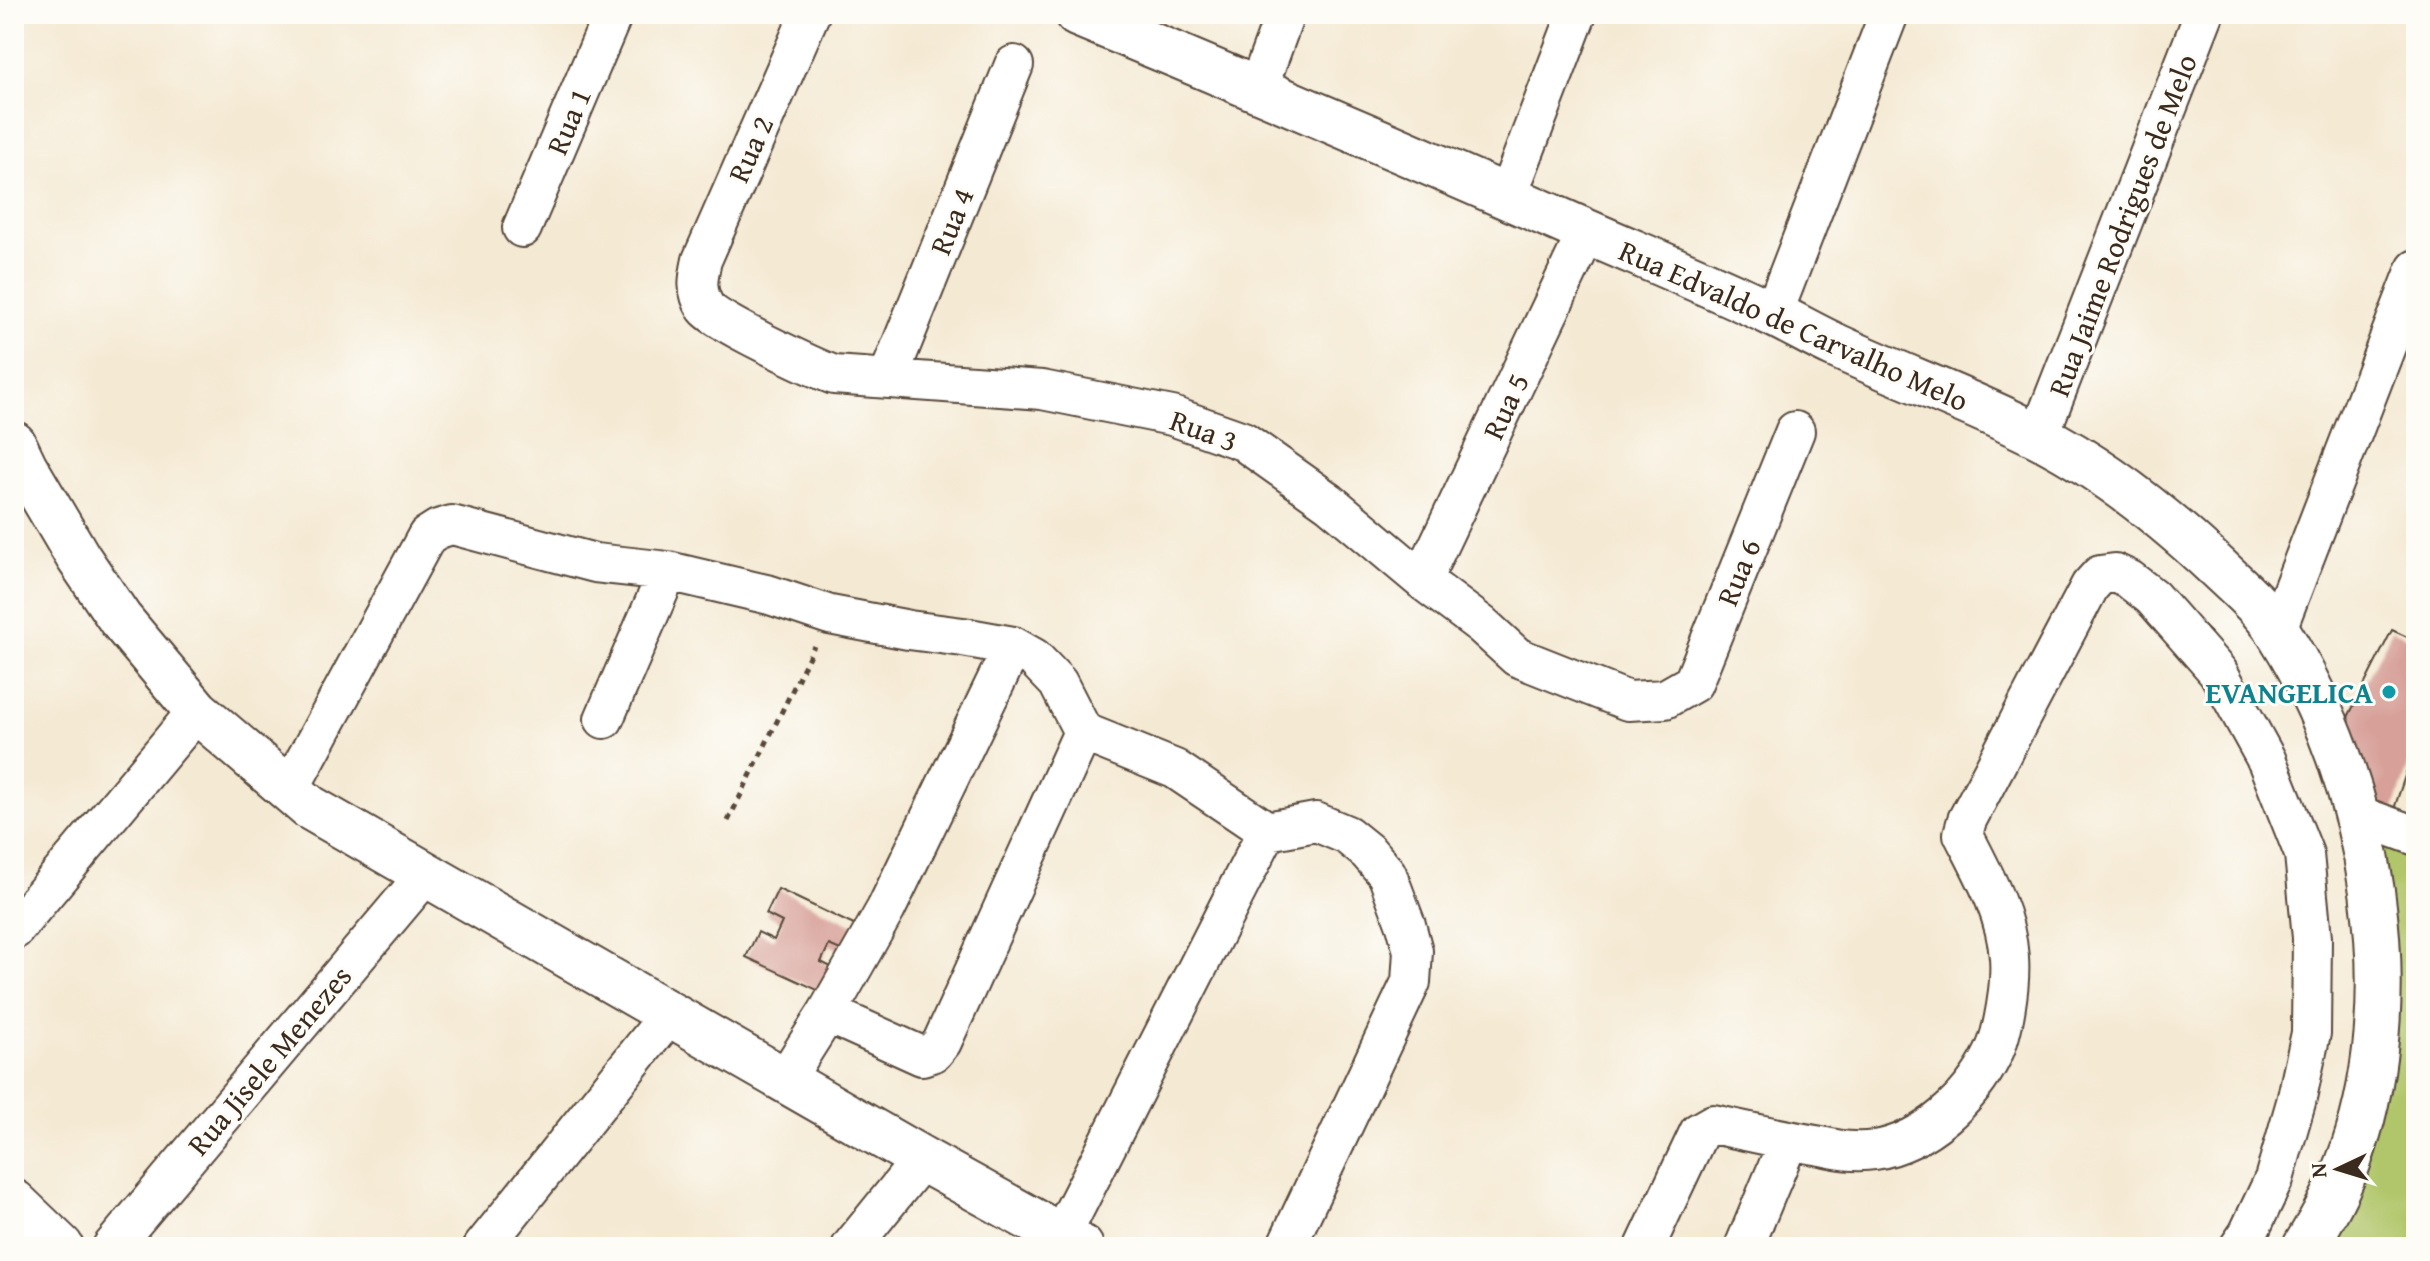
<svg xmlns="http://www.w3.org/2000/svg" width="2430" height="1261" viewBox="0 0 2430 1261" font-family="'Gentium Book Plus',serif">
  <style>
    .green { fill: #b1c66a; stroke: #767844; stroke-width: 2 }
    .building { fill: #d7a099 }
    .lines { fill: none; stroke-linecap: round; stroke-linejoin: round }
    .minor-casing { stroke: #574739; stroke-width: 42 }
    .tertiary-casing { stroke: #574739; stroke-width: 48 }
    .path { stroke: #574739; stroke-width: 5; stroke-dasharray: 6 6; stroke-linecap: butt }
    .minor { stroke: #fff; stroke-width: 38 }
    .tertiary { stroke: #fff; stroke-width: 44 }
    .culture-dot { fill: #0f9aa8; stroke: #fdfcf7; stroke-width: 3 }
    .labels { text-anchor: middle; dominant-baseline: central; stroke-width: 6; stroke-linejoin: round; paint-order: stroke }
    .street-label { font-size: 30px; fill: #3b2a1e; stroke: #fdfcf7 }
    .culture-label { font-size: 30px; font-weight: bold; fill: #0d838f; stroke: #fdfcf7; text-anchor: end }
  </style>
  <rect width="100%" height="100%" fill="#fdfcf7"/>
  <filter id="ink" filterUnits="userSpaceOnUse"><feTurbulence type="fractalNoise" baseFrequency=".0125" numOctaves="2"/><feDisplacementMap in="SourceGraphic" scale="16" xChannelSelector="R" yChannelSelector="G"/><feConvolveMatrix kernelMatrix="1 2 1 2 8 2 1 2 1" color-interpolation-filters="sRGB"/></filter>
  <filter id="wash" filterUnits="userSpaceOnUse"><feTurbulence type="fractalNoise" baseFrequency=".006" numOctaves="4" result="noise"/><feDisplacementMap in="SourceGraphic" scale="32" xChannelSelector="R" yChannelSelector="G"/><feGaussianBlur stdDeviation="1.8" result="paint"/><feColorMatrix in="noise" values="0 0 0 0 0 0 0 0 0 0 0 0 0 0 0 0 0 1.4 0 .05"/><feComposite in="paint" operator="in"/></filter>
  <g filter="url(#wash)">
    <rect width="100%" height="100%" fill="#f4e9d3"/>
    <path class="green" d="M 2358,815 L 2416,836 L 2416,1247 L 2305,1247 L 2363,1116 Z"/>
    <g id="blocks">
      <path class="building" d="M 2392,630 L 2416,641 L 2416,743 L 2388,827 L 2335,743 Z
        M 778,889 L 858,927 L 845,952 L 829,945 L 821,962 L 837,970 L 826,994 L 746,957 L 758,932 L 774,940 L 782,922 L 766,914 Z"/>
    </g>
  </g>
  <g filter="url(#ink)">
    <use href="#blocks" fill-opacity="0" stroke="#574739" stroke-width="2"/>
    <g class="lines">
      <g class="minor-casing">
        <path id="minor" d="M 810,14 L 702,260 C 698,278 695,291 706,308 C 714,321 815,368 834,375 L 1042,390 L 1172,416 L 1243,441 L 1329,502 L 1422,580 L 1482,625 L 1517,657 L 1628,701 L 1665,699 L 1693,683 L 1795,431
          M 1258,88 L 1285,14
          M 1507,197 L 1577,14
          M 522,228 L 613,14
          M 1773,314 L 1889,14
          M 888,378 L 1014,65
          M 2039,436 L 2204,14
          M 1422,580 L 1587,232
          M 2277,629 L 2416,269
          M 604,719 L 668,571
          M 289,790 L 427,536 L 438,529 L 452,525 L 595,563 L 668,571 L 770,595 L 830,615 L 909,630 L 963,637 L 1013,646 L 1034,658 L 1058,683 L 1083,732 L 1175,769 L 1267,831 L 1316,822 L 1347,835 L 1368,852 L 1387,874 L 1406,925 L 1413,951 L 1411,982 L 1286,1247
          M 2358,815 L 2416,836
          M 14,930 L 197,711
          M 827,1013 L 922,1056 L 934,1052 L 942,1042 L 1083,732
          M 784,1081 L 827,1013 L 886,909 L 1013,646
          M 1061,1236 L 1267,831
          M 112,1247 L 426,874
          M 483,1247 L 669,1015
          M 851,1247 L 922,1159
          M 1645,1247 L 1699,1132 L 1713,1124 C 1749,1132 1785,1140 1821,1146 C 1839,1150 1855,1153 1875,1150 C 1925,1142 1971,1099 1993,1054 C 2004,1031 2011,983 2009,958 C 2006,913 1983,873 1963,834 L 1967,820 L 2090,586 L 2100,575 L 2115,573 L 2130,580 L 2152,597 L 2218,672 L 2267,761 L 2304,854 L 2312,938 L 2311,1033 L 2296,1102 L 2274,1179 L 2248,1234 L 2239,1247
          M 1744,1247 L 1788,1142"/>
      </g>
      <g class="tertiary-casing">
        <path id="tertiary" d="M 1077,14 C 1242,82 1406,152 1569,224 C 1637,254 1706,282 1773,314 C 1794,324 1814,336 1836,346 C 1903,377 1973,402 2039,436 C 2104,469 2164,517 2217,567 C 2238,587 2264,609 2279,633 C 2373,782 2411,1000 2347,1166 C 2336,1195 2321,1221 2305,1247
          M 14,444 L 25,467 L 78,557 L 120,619 L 197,711 L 309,807 L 922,1159 L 1081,1247
          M 14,1202 L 61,1247"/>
      </g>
      <path class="path" d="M 728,821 L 814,646"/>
      <use href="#minor" class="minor"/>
      <use href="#tertiary" class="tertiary"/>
    </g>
  </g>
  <circle class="culture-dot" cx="2389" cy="692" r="8"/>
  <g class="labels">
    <g class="street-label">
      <text transform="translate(568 121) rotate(-67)">Rua 1</text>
      <text transform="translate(750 149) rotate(-66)">Rua 2</text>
      <text transform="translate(951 221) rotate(-68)">Rua 4</text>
      <text transform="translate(2122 225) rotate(-69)">Rua Jaime Rodrigues de Melo</text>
      <text transform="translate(1794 325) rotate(24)">Rua Edvaldo de Carvalho Melo</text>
      <text transform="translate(1505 406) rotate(-65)">Rua 5</text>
      <text transform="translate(1204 430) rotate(20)">Rua 3</text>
      <text transform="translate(1738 572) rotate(-68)">Rua 6</text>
      <text transform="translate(269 1060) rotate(-50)">Rua Jisele Menezes</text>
    </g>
    <g class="culture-label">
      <text x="2373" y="692">EVANGELICA</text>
    </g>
  </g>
  <rect width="2430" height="1261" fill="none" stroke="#fdfcf7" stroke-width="48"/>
  <g transform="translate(2338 1169) rotate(266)" stroke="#fdfcf7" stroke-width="6" paint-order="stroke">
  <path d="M0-6L14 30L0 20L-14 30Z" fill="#3b2a1e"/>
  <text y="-12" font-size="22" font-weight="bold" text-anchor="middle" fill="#3b2a1e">N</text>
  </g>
</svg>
